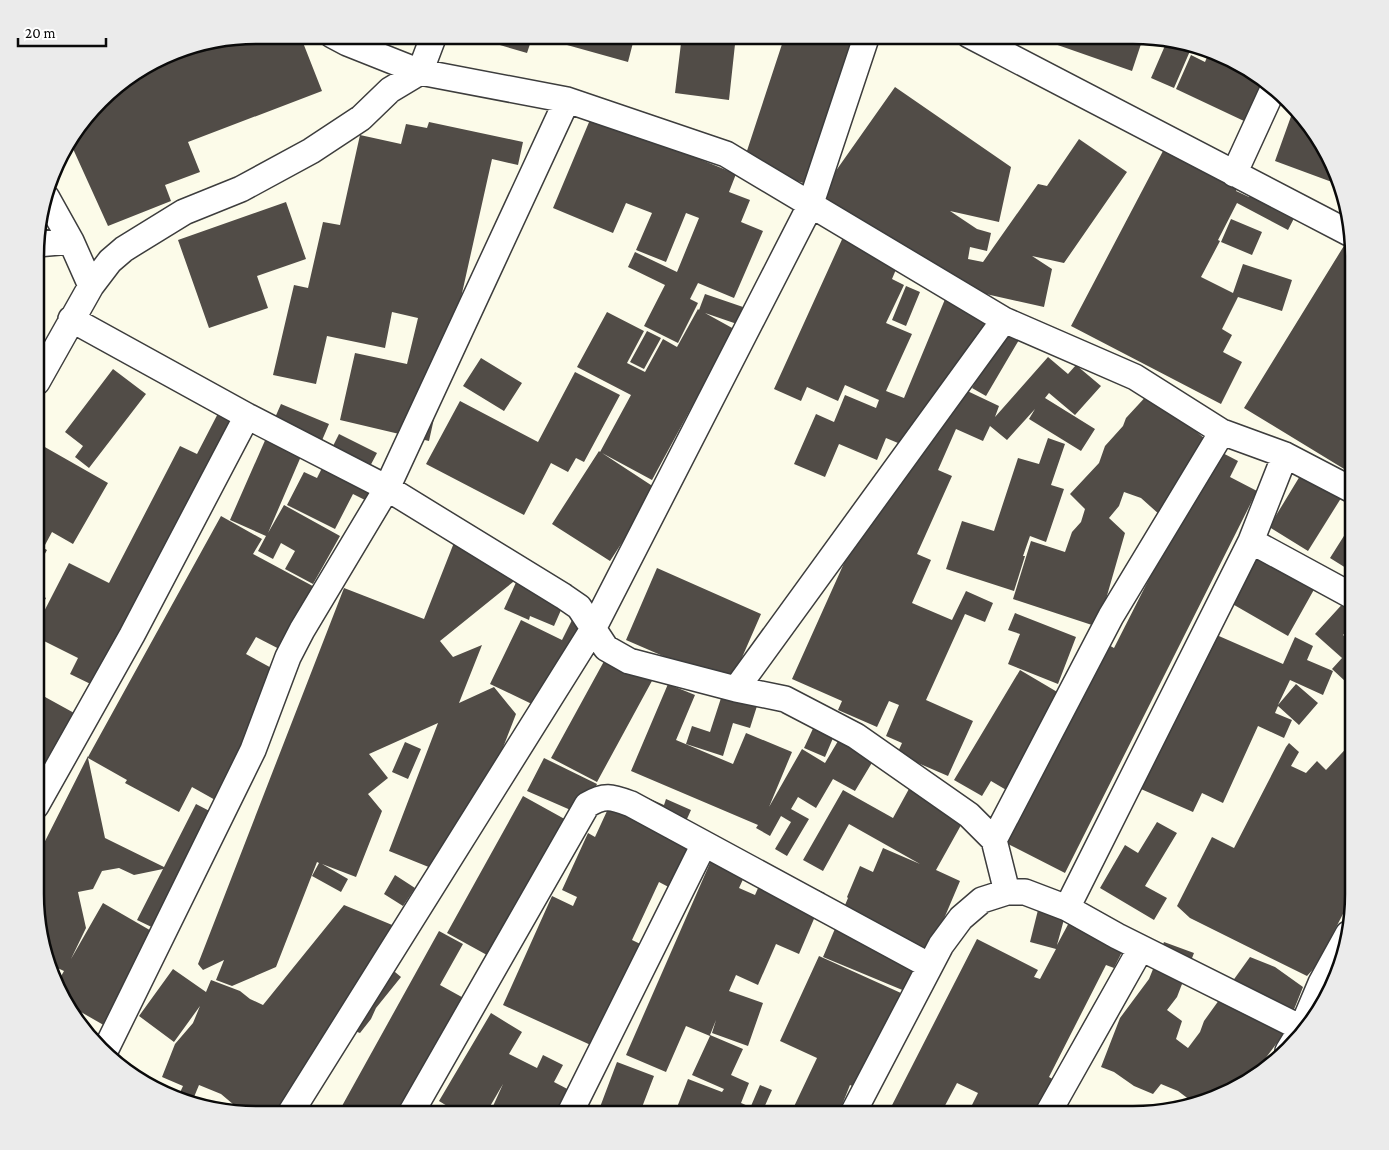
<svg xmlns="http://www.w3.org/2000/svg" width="1389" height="1150" viewBox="0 0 1389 1150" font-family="'Crimson Pro',serif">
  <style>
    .building { fill: #514c47 }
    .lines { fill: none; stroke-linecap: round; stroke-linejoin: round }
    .street-casing { stroke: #3d3d3d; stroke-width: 28 }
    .street { stroke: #fff; stroke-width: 25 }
    .rim { fill: none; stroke: #0a0a0a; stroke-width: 2.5 }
  </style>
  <rect width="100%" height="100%" fill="#fcfbe9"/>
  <path class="building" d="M 256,35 L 300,35 L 322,91 L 188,142 L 200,172 L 165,185 L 171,201 L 108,226 L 69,140 L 111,90 L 185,47 Z
    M 466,35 L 533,35 L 527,53 Z
    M 570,35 L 635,35 L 628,62 L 567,45 Z
    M 682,35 L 736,35 L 729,100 L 675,93 Z
    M 785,35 L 866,35 L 815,187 L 743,163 Z
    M 1052,35 L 1144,35 L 1132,71 L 1049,42 Z
    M 1167,41 L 1190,51 L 1174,88 L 1151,78 Z
    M 1210,50 L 1218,52 L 1251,74 L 1249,79 L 1261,85 L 1244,121 L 1176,89 L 1191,55 L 1205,62 Z
    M 895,87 L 1011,167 L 999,222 L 950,211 L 977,229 L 991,233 L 987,251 L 970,247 L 968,259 L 983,262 L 1038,184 L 1047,186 L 1079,139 L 1127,172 L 1064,263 L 1032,256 L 1052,269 L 1044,307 L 968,290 L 816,199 Z
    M 1294,108 L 1337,171 L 1340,185 L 1275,161 Z
    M 592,115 L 736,174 L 729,192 L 750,200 L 741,222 L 763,231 L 734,298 L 698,283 L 690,299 L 698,303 L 678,343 L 644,326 L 665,285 L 628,267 L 635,252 L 677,272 L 699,218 L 686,213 L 666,262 L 636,250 L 652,213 L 626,203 L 613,233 L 553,208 Z
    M 429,122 L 523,142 L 518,165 L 492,159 L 429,441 L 340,420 L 355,353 L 407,364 L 418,318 L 392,312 L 385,348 L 327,336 L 316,384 L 273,375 L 294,285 L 308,288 L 323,222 L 340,225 L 360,135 L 401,144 L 406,124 L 427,128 Z
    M 1173,132 L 1247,170 L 1236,191 L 1249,197 L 1262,174 L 1305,197 L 1288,230 L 1237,203 L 1218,240 L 1220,241 L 1201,277 L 1233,293 L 1243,264 L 1292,280 L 1282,311 L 1238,297 L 1222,329 L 1232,335 L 1223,352 L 1242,362 L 1221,404 L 1071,326 Z
    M 286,202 L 306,259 L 257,276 L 268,308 L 209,328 L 178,240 Z
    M 1231,219 L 1262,232 L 1252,255 L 1221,242 Z
    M 844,235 L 900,260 L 892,279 L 904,285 L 886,323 L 912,334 L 886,391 L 904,398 L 948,292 L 997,313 L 961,388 L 999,406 L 995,417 L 1048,357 L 1068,374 L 1076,365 L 1101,386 L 1075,415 L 1049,393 L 1045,398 L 1095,429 L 1081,451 L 1029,419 L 1035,409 L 1007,440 L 990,426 L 983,441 L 956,429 L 938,470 L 952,476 L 917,554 L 931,560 L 912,603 L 952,620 L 966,591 L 993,603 L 985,622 L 965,614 L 926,700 L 973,721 L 948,776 L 897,754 L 902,743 L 886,736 L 899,705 L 889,701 L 877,727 L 838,710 L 842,701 L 792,679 L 898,443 L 886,438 L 877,460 L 839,444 L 825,477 L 794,464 L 816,414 L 834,422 L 845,395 L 876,408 L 879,400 L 845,385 L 838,401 L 807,387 L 801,401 L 774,389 Z
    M 1350,236 L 1354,256 L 1354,475 L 1244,408 Z
    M 906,286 L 920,292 L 906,326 L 892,320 Z
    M 705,294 L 743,307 L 737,324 L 705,313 L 734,329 L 652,480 L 602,453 L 657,489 L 610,561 L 552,524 L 599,451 L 600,452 L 631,395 L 577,367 L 607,312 L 644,331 L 627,363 L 645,372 L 663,339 L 677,347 L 698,309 L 699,310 Z
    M 1009,325 L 1023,333 L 986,396 L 972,388 Z
    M 647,331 L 661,338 L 644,369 L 630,362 Z
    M 481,358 L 522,383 L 504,411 L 463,386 Z
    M 113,369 L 146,394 L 89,468 L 75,457 L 83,446 L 65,432 Z
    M 575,372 L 620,395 L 584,462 L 576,458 L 568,472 L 551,463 L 524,515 L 426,464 L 460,401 L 538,442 Z
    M 1150,392 L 1204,438 L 1160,515 L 1141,498 L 1124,492 L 1119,506 L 1109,518 L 1125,533 L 1098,627 L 1013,599 L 1031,541 L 1065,552 L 1072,532 L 1081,522 L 1085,509 L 1070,494 L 1099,463 L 1105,446 L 1123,426 L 1126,418 Z
    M 227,396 L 247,406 L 107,692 L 70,674 L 78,658 L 36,637 L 36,627 L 69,563 L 109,583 L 180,446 L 197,454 Z
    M 281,404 L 329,424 L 314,459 L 302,454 L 268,533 L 284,505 L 340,536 L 313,584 L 285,569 L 295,551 L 281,543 L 273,559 L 258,551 L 266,536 L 230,520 Z
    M 339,434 L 377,453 L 367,472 L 371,503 L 353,494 L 335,529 L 287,505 L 304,472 L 317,478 Z
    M 1048,438 L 1065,444 L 1051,485 L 1064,489 L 1046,542 L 1030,536 L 1023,556 L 1025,556 L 1014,591 L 946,569 L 962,521 L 994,531 L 1018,458 L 1039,464 Z
    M 36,442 L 108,483 L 73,544 L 52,532 L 45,545 L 36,540 Z
    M 1215,449 L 1238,461 L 1230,477 L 1257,491 L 1065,873 L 1004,842 L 1105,643 L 1114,648 Z
    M 1303,471 L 1343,495 L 1308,551 L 1269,527 Z
    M 221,516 L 262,539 L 253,554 L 322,591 L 287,653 L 256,637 L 246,654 L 277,671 L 217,801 L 192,787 L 179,812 L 125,783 L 127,780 L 88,758 L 105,838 L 164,867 L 196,804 L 223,818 L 164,933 L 137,920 L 163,869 L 134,875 L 119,868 L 102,871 L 93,889 L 78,892 L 86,928 L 71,959 L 103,903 L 160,936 L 107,1027 L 67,1004 L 58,991 L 56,985 L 64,971 L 51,965 L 35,909 L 36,859 L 88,756 L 88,757 Z
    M 1354,520 L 1354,573 L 1330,558 Z
    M 457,535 L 572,585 L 554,626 L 530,616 L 529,620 L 504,609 L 518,578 L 440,641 L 453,657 L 482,645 L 459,703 L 494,687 L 516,714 L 461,856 L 441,872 L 389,851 L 438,723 L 369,754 L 388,778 L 368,794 L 382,811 L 356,877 L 322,864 L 348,879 L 341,892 L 312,876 L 319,863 L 317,862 L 276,967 L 232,986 L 216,980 L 224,960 L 203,970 L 198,964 L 344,588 L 424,619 Z
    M 36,544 L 47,550 L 41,561 L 36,559 Z
    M 1259,552 L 1316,586 L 1288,636 L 1229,602 Z
    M 657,568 L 761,614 L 730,685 L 626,640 Z
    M 36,592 L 46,598 L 36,616 Z
    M 583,598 L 602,607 L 575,662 L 561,655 L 536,706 L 490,684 L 521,620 L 562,640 Z
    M 1347,599 L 1354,605 L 1354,622 L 1343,635 L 1354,645 L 1354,674 L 1346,682 L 1332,669 L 1342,658 L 1315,634 Z
    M 1015,613 L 1076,637 L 1058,684 L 1008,664 L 1020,634 L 1008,630 Z
    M 1212,633 L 1283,664 L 1295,637 L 1313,646 L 1307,660 L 1333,671 L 1323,695 L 1290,680 L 1278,705 L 1296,684 L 1318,703 L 1299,725 L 1278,706 L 1275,713 L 1292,720 L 1284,738 L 1258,726 L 1223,803 L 1202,793 L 1193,812 L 1141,789 Z
    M 614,643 L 659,668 L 597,782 L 551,758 Z
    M 1020,670 L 1064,696 L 1008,791 L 991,781 L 982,796 L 954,780 Z
    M 668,684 L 695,695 L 676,740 L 733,764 L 746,733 L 792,752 L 769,807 L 802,749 L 825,763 L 838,741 L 873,761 L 855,791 L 833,779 L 816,808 L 798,797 L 791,809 L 809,819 L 787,856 L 775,849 L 791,822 L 781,816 L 770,836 L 756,828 L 758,825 L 631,771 Z
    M 36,692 L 85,719 L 54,776 L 36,766 Z
    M 722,695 L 757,706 L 750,728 L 733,723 L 723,756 L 686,744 L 692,726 L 710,732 Z
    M 816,722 L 836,731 L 825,757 L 804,748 Z
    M 1354,740 L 1354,902 L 1344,912 L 1316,966 L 1307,976 L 1190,918 L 1177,906 L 1212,837 L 1234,848 L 1286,747 L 1289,743 L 1299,752 L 1291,766 L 1306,773 L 1317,761 L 1326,770 Z
    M 405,742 L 421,749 L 408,779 L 392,772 Z
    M 544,758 L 597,784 L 582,815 L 527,791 Z
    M 910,787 L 965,818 L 936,870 L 960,881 L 912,994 L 823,957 L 848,898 L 847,897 L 860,866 L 873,872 L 883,848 L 920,864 L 849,824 L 823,871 L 803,860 L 843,790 L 893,818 Z
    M 639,794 L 664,805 L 666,799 L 691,810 L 677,841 L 700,850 L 680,893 L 659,882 L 632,940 L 653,950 L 606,1052 L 503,1005 L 552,896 L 573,906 L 577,897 L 562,890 L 588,833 L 595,837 L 613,798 L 633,807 Z
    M 523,796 L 579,827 L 496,960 L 447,933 Z
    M 1157,822 L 1177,833 L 1145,886 L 1167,898 L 1154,920 L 1100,888 L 1125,845 L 1138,853 Z
    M 717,847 L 751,862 L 739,888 L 755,895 L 762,879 L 796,880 L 825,893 L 799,954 L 776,944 L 758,985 L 736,975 L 729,991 L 763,1003 L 748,1046 L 712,1033 L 716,1020 L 710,1035 L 743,1049 L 731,1075 L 749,1083 L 741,1103 L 769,1115 L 674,1115 L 688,1079 L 722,1092 L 724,1089 L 692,1075 L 710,1036 L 686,1026 L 666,1072 L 626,1055 Z
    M 395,875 L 415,888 L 403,906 L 384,894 Z
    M 344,905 L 397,927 L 383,962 L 401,977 L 376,1008 L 371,1019 L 360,1033 L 349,1029 L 287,1115 L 246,1115 L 221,1094 L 199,1085 L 194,1097 L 206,1102 L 203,1106 L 177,1099 L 183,1086 L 162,1077 L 175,1044 L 193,1023 L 200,1006 L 174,1042 L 139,1016 L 173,969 L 206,992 L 211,980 L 240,991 L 250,999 L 263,1005 Z
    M 1039,906 L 1066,912 L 1057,945 L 1072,917 L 1126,944 L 1114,968 L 1106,965 L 1049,1077 L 1058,1082 L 1041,1115 L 967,1115 L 978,1093 L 957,1083 L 940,1115 L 887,1115 L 977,939 L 1038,970 L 1034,977 L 1040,979 L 1056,949 L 1030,942 Z
    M 439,931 L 463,944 L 440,985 L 478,1006 L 418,1076 L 398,1111 L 404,1115 L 337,1115 Z
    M 1164,942 L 1194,953 L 1177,997 L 1167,1010 L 1182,1021 L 1176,1039 L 1188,1048 L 1200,1032 L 1204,1021 L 1250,957 L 1275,967 L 1303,987 L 1285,1032 L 1254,1074 L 1218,1098 L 1194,1103 L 1178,1091 L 1161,1084 L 1153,1094 L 1134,1086 L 1114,1072 L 1101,1067 L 1120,1018 L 1149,979 Z
    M 819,956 L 912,998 L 868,1093 L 850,1085 L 838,1115 L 790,1115 L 817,1058 L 780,1041 Z
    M 491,1013 L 522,1032 L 509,1054 L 537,1068 L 543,1055 L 563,1065 L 554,1082 L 575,1093 L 564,1115 L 489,1115 L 503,1084 L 485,1115 L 462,1115 L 439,1101 Z
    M 617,1062 L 654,1076 L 639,1115 L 597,1115 Z
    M 760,1085 L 772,1090 L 763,1110 L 751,1106 Z
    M 435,1105 L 454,1115 L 430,1115 Z"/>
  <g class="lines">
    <g class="street-casing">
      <path id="street" d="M 332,35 L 347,43 L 420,72 L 567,100 L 726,154 L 1004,320 L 1135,377 L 1222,432 L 1285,455 L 1354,491
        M 969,35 L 1349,233
        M 1234,174 L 1273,89
        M 47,198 L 71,241 L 91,286
        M 37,244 L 71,241
        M 71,319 L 247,416 L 387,488 L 563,596 L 579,607 L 606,648 L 629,661 L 736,689 L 785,699 L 856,736 L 969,815 L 994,840 L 1007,892
        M 37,382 L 91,286 L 110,261 L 124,249 L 184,212 L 241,189 L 311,151 L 361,118 L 390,90 L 420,72 L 434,35
        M 1251,541 L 1354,597
        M 736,689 L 1004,320
        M 36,806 L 132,635 L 247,416
        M 994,840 L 1111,616 L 1222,432
        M 1067,908 L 1251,541 L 1285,455
        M 1288,1051 L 1302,1028 L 1321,983 L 1348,934
        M 104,1053 L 253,750 L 288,657 L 302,630 L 387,488 L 567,100
        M 289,1115 L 593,629 L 810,206 L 867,35
        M 410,1115 L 587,805 C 605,794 612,797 631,804 L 930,966
        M 569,1115 L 704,844
        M 852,1115 L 941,945 L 961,918 L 982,900 L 1007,892 L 1025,892 L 1067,908 L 1117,936 L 1303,1029
        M 1047,1115 L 1141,948"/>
    </g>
    <use href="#street" class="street"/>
  </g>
  <path d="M0 0H1389V1150H0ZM256 44H1133A212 212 0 0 1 1345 256V894A212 212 0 0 1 1133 1106H256A212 212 0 0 1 44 894V256A212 212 0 0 1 256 44Z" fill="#ebebeb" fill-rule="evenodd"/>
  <path class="rim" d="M256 44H1133A212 212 0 0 1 1345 256V894A212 212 0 0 1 1133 1106H256A212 212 0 0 1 44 894V256A212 212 0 0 1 256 44Z"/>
  <path d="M18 38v8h88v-8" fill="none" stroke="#0a0a0a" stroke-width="2.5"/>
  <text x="25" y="38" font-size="15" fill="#0a0a0a" stroke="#ffffff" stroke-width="4" paint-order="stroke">20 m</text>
</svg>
